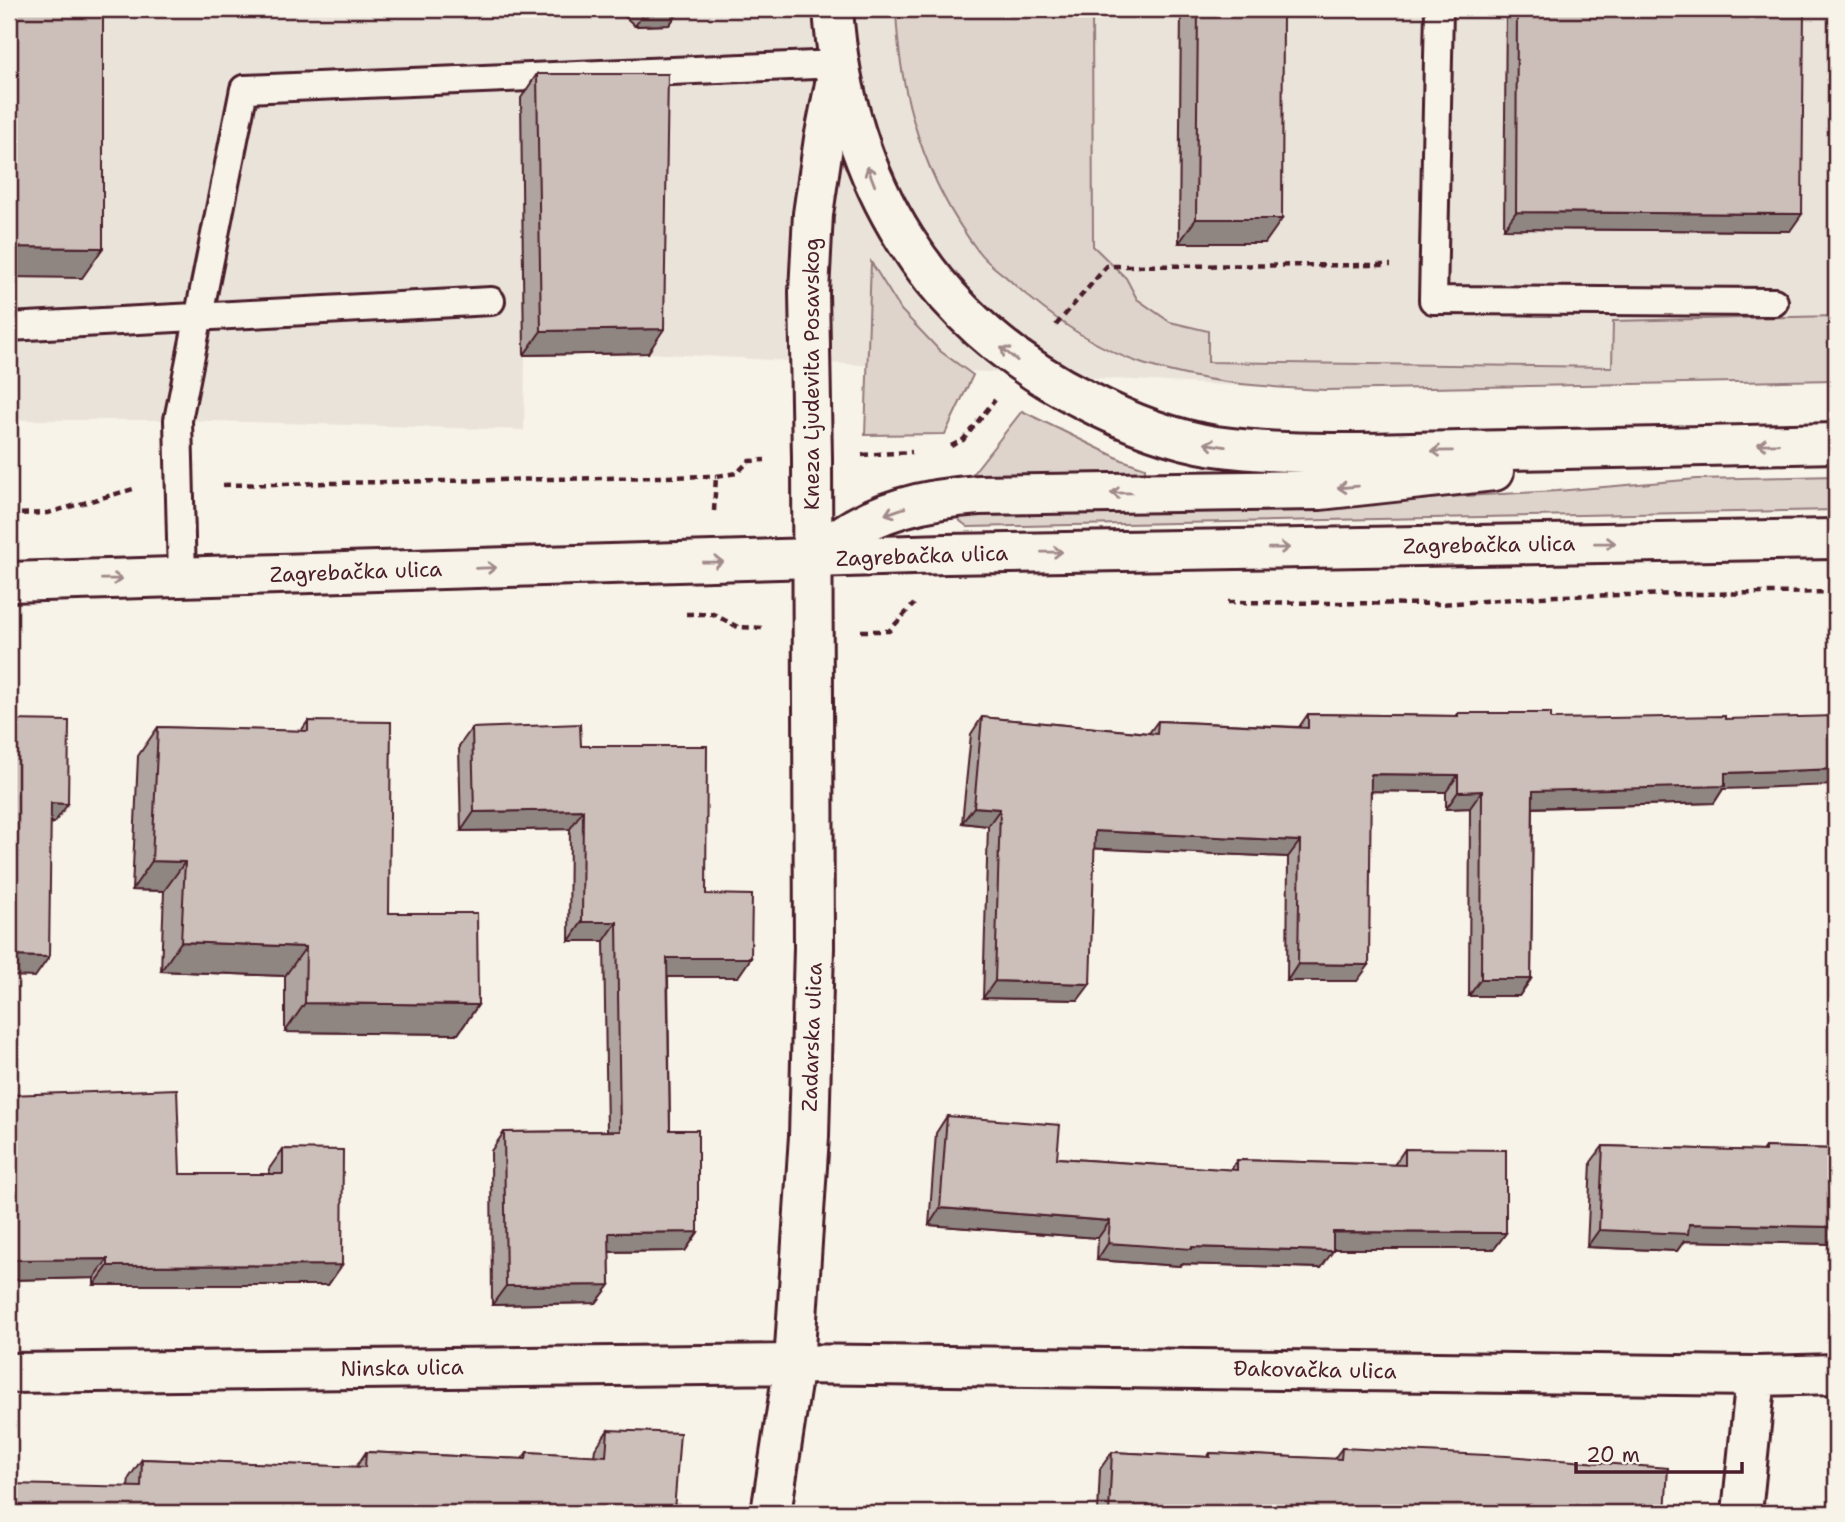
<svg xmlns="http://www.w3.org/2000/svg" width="1845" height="1522" viewBox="0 0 1845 1522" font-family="'Shantell Sans',sans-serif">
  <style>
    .built { fill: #eae3da }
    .green { fill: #ded4cc; stroke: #947a7c; stroke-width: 2 }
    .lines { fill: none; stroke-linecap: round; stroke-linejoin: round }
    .service-casing { stroke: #4a1f2b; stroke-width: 32 }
    .minor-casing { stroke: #4a1f2b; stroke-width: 44 }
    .secondary-casing { stroke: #4a1f2b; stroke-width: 44 }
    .path { stroke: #4a1f2b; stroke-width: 4.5; stroke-dasharray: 7 5; stroke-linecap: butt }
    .service { stroke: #f7f3e8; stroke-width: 26 }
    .minor { stroke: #f7f3e8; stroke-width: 38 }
    .secondary { stroke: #f7f3e8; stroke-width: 38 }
    .wall { fill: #afa49f; stroke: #4a1f2b; stroke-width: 2 }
    .shaded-wall { fill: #8f8682; stroke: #4a1f2b; stroke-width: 2 }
    .building { fill: #ccbfb9; stroke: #4a1f2b; stroke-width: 2 }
    .oneway { stroke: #a0898a }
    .labels { text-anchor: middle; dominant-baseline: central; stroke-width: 6; stroke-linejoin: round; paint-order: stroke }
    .street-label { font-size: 21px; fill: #4a1f2b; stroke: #f7f3e8 }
  </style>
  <rect width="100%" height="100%" fill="#f7f3e8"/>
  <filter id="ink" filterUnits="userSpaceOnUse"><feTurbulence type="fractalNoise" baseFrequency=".0143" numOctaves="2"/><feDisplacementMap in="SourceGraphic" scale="14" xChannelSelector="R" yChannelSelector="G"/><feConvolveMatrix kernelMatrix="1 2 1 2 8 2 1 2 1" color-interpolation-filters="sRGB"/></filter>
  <g filter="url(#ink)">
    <path class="built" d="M 9,9 L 1836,9 L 1836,370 L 1257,387 L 648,353 L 525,355 L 524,430 L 178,420 L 9,420 Z"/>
    <path class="green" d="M 896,9 L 1092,9 L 1093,246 L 1126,278 L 1137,299 L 1170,322 L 1208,331 L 1208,362 L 1612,367 L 1613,321 L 1836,316 L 1836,380 L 1326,390 C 1264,387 1203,383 1143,364 C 1091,347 1045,313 1005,276 C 996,269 985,261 978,251 C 925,181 899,96 896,9 Z
      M 871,262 L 901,310 L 940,351 L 973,375 L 945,434 L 865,435 Z
      M 1022,411 L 1122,460 L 1145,468 L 1145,477 L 971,476 Z
      M 1836,476 L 1836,510 L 968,527 L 960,521 L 959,515 L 964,511 L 1372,501 L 1557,491 L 1697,479 Z"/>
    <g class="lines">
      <g class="service-casing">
        <path id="service" d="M 1439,9 L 1433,300 L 1774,302
          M 9,327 L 491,301
          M 182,577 L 178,420 L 244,89 L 839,64"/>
      </g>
      <g class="minor-casing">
        <path id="minor" d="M 9,1373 L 794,1364 L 1756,1376 L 1836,1374
          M 771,1513 L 794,1364 L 809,1136 L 814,947 L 812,458 L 809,292 L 813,214 L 824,139 L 839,64
          M 1742,1513 L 1756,1376"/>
      </g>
      <g class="secondary-casing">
        <path id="secondary" d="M 833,9 C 845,181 930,322 1085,400 C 1125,421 1171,439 1215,446 C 1294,457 1380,452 1460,451 C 1585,449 1711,446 1836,443
          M 812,559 C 822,552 832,543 843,535 C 882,509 932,498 979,495 L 1320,490 L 1494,471
          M 9,582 L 946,554 L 1836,539"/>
      </g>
      <path class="path" d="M 1056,325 L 1107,266 L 1391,265
        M 951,446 L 963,440 L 995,400
        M 862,455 L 912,452
        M 223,485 L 716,476
        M 714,511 L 716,476 L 737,473 L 749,461 L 765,460
        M 9,514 L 48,513 L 137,488
        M 1228,602 L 1441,604 L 1556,596 L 1836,592
        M 686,614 L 713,614 L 738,627 L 765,628
        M 861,631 L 889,631 L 914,604"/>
      <use href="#service" class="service"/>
      <use href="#minor" class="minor"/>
      <use href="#secondary" class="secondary"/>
    </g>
    <path class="wall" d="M 617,9 L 681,9 L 669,25 L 635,26 Z
      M 1181,9 L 1283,9 L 1265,243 L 1179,243 Z
      M 1506,9 L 1804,9 L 1790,231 L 1504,229 Z
      M 537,74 L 648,353 L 524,355 L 521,98 Z
      M 1458,713 L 1551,719 L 1723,789 L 1714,803 L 1533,808 L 1531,979 L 1519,996 L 1469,996 L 1470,808 L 1446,809 L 1446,792 L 1371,791 L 1357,981 L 1287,981 L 1288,857 L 1094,848 L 1078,1000 L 983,998 L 988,826 L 962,823 L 971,734 L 982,717 L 1149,733 L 1158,721 L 1299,727 L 1308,714 L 1456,716 Z
      M 308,721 L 389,913 L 478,1005 L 458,1034 L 285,1032 L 285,976 L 161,971 L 164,891 L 132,890 L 138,756 L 158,727 L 301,731 Z
      M 472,728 L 581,746 L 706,894 L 738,977 L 668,977 L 670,1130 L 698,1232 L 685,1251 L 609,1252 L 610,1285 L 596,1303 L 492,1305 L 491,1151 L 504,1132 L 607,1131 L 604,941 L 569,941 L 570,829 L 461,831 L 459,746 Z
      M 9,1095 L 180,1174 L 269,1174 L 269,1169 L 283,1149 L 342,1265 L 328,1285 L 94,1285 L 94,1278 L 9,1280 Z
      M 947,1116 L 1057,1158 L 1231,1170 L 1237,1160 L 1394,1165 L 1405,1149 L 1506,1233 L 1494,1249 L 1333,1249 L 1321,1268 L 1181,1264 L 1180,1266 L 1097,1260 L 1098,1238 L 929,1225 L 936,1133 Z
      M 1603,1146 L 1762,1151 L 1765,1147 L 1836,1149 L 1836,1244 L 1684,1241 L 1677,1251 L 1587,1247 L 1591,1162 Z
      M 608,1430 L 674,1511 L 128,1487 L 129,1478 L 142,1459 L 356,1467 L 366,1452 L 522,1459 L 527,1452 L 594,1456 L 595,1449 Z
      M 1342,1448 L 1665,1513 L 1098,1513 L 1100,1469 L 1112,1452 L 1207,1457 L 1210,1453 L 1334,1459 Z"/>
    <path class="shaded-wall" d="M 647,9 L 681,9 L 669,25 L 635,26 Z
      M 1516,212 L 1802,214 L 1790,231 L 1504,229 Z
      M 1196,219 L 1282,219 L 1265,243 L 1179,243 Z
      M 9,247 L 103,248 L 82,278 L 9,277 Z
      M 664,329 L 648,353 L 524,355 L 541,331 Z
      M 1836,769 L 1836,785 L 1723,789 L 1714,803 L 1521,808 L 1533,791 L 1725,773 Z
      M 1371,774 L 1458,775 L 1446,792 L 1359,791 Z
      M 1482,791 L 1470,808 L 1446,809 L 1458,792 Z
      M 51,803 L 68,804 L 54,823 L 37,823 Z
      M 974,807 L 1000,809 L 988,826 L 962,823 Z
      M 583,810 L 570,829 L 461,831 L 474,812 Z
      M 1095,831 L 1300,841 L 1288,857 L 1083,848 Z
      M 152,861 L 185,862 L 164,891 L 132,890 Z
      M 582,922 L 617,922 L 604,941 L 569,941 Z
      M 181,942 L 306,947 L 285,976 L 161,971 Z
      M 9,956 L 49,957 L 35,977 L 9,976 Z
      M 667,958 L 751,958 L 738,977 L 654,977 Z
      M 1298,964 L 1369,965 L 1357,981 L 1287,981 Z
      M 1481,979 L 1531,979 L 1519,996 L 1469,996 Z
      M 995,981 L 1090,984 L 1078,1000 L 983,998 Z
      M 305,1003 L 478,1005 L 458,1034 L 285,1032 Z
      M 940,1208 L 1110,1221 L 1098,1238 L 929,1225 Z
      M 1689,1224 L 1836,1227 L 1836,1244 L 1684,1241 L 1677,1251 L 1587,1247 L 1599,1230 Z
      M 698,1232 L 685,1251 L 596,1252 L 609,1233 Z
      M 1333,1232 L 1506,1233 L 1494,1249 L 1322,1249 Z
      M 1108,1243 L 1192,1247 L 1333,1251 L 1321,1268 L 1181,1264 L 1180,1266 L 1097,1260 Z
      M 108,1259 L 94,1278 L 9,1280 L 9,1260 Z
      M 342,1265 L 328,1285 L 94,1285 L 108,1266 Z
      M 610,1285 L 596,1303 L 492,1305 L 506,1286 Z
      M 661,1510 L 674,1511 L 673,1513 L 659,1513 Z"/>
    <path class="building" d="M 9,9 L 103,9 L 103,248 L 9,247 Z
      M 1198,9 L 1283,9 L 1282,219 L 1196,219 Z
      M 1517,9 L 1804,9 L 1802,214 L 1516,212 Z
      M 537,74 L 668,74 L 664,329 L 541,331 Z
      M 1458,713 L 1551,713 L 1551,719 L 1725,716 L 1725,719 L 1836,716 L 1836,769 L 1725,773 L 1725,786 L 1533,791 L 1531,979 L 1481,979 L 1482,791 L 1458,792 L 1458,775 L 1371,774 L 1369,965 L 1298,964 L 1300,841 L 1095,831 L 1090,984 L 995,981 L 1000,809 L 974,807 L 982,717 L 1157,734 L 1158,721 L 1308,728 L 1308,714 L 1458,716 Z
      M 9,720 L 69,721 L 68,804 L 51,803 L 49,957 L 9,956 Z
      M 308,721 L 391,722 L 389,913 L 477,913 L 478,1005 L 305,1003 L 306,947 L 181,942 L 185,862 L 152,861 L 158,727 L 308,731 Z
      M 580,724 L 581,746 L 707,746 L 706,894 L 752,895 L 751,958 L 667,958 L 670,1130 L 698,1130 L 698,1232 L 609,1233 L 610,1285 L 506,1286 L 504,1132 L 620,1131 L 617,922 L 582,922 L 583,810 L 474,812 L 472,728 Z
      M 177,1089 L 180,1174 L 283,1174 L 283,1149 L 343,1150 L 342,1265 L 108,1266 L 108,1259 L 9,1260 L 9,1095 Z
      M 947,1116 L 1060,1125 L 1057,1158 L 1237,1170 L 1237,1160 L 1405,1165 L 1405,1149 L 1506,1150 L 1506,1233 L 1333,1232 L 1333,1251 L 1192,1247 L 1192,1249 L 1108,1243 L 1110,1221 L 940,1208 Z
      M 1603,1146 L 1765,1151 L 1765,1147 L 1836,1149 L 1836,1227 L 1689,1224 L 1688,1234 L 1599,1230 Z
      M 608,1430 L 680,1433 L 674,1511 L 661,1510 L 661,1513 L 9,1513 L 9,1484 L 141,1487 L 142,1459 L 365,1467 L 366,1452 L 526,1459 L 527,1452 L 606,1456 Z
      M 1342,1448 L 1507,1456 L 1668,1468 L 1665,1513 L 1109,1513 L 1112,1452 L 1210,1457 L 1210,1453 L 1341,1459 Z"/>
    <defs><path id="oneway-shaft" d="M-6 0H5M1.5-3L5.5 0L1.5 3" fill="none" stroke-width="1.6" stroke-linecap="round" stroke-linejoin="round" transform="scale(1.75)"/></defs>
    <g class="oneway">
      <use href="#oneway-shaft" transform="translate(871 176) rotate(-111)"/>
      <use href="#oneway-shaft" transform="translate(1009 354) rotate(-141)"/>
      <use href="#oneway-shaft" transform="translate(1768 444) rotate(179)"/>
      <use href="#oneway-shaft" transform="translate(1215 445) rotate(-171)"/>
      <use href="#oneway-shaft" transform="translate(1442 451) rotate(179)"/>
      <use href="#oneway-shaft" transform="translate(1348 487) rotate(175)"/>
      <use href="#oneway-shaft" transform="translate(1121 493) rotate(179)"/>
      <use href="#oneway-shaft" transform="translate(895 511) rotate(161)"/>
      <use href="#oneway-shaft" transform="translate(1605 543) rotate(-1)"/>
      <use href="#oneway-shaft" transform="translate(1279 548) rotate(-1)"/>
      <use href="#oneway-shaft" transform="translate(1052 552) rotate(-1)"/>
      <use href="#oneway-shaft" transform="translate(713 562) rotate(-1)"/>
      <use href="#oneway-shaft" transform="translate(486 568) rotate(-2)"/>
      <use href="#oneway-shaft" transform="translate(112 579) rotate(-1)"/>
    </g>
  </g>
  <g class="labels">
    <g class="street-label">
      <text transform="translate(812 374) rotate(-90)">Kneza Ljudevita Posavskog</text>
      <text transform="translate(1489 545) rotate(-1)">Zagrebačka ulica</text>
      <text transform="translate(922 556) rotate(-2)">Zagrebačka ulica</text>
      <text transform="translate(356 572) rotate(-2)">Zagrebačka ulica</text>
      <text transform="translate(812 1037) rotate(-88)">Zadarska ulica</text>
      <text transform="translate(402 1368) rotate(-1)">Ninska ulica</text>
      <text transform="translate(1315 1370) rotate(1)">Đakovačka ulica</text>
    </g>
  </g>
  <rect width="1845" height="1522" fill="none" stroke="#f7f3e8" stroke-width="35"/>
  <rect x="18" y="18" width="1810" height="1487" fill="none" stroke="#4a1f2b" stroke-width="2.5" filter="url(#ink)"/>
  <path d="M1576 1462v10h166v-10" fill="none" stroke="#4a1f2b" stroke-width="3.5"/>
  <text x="1586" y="1462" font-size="21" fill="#4a1f2b" stroke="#f7f3e8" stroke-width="5" paint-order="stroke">20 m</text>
</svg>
